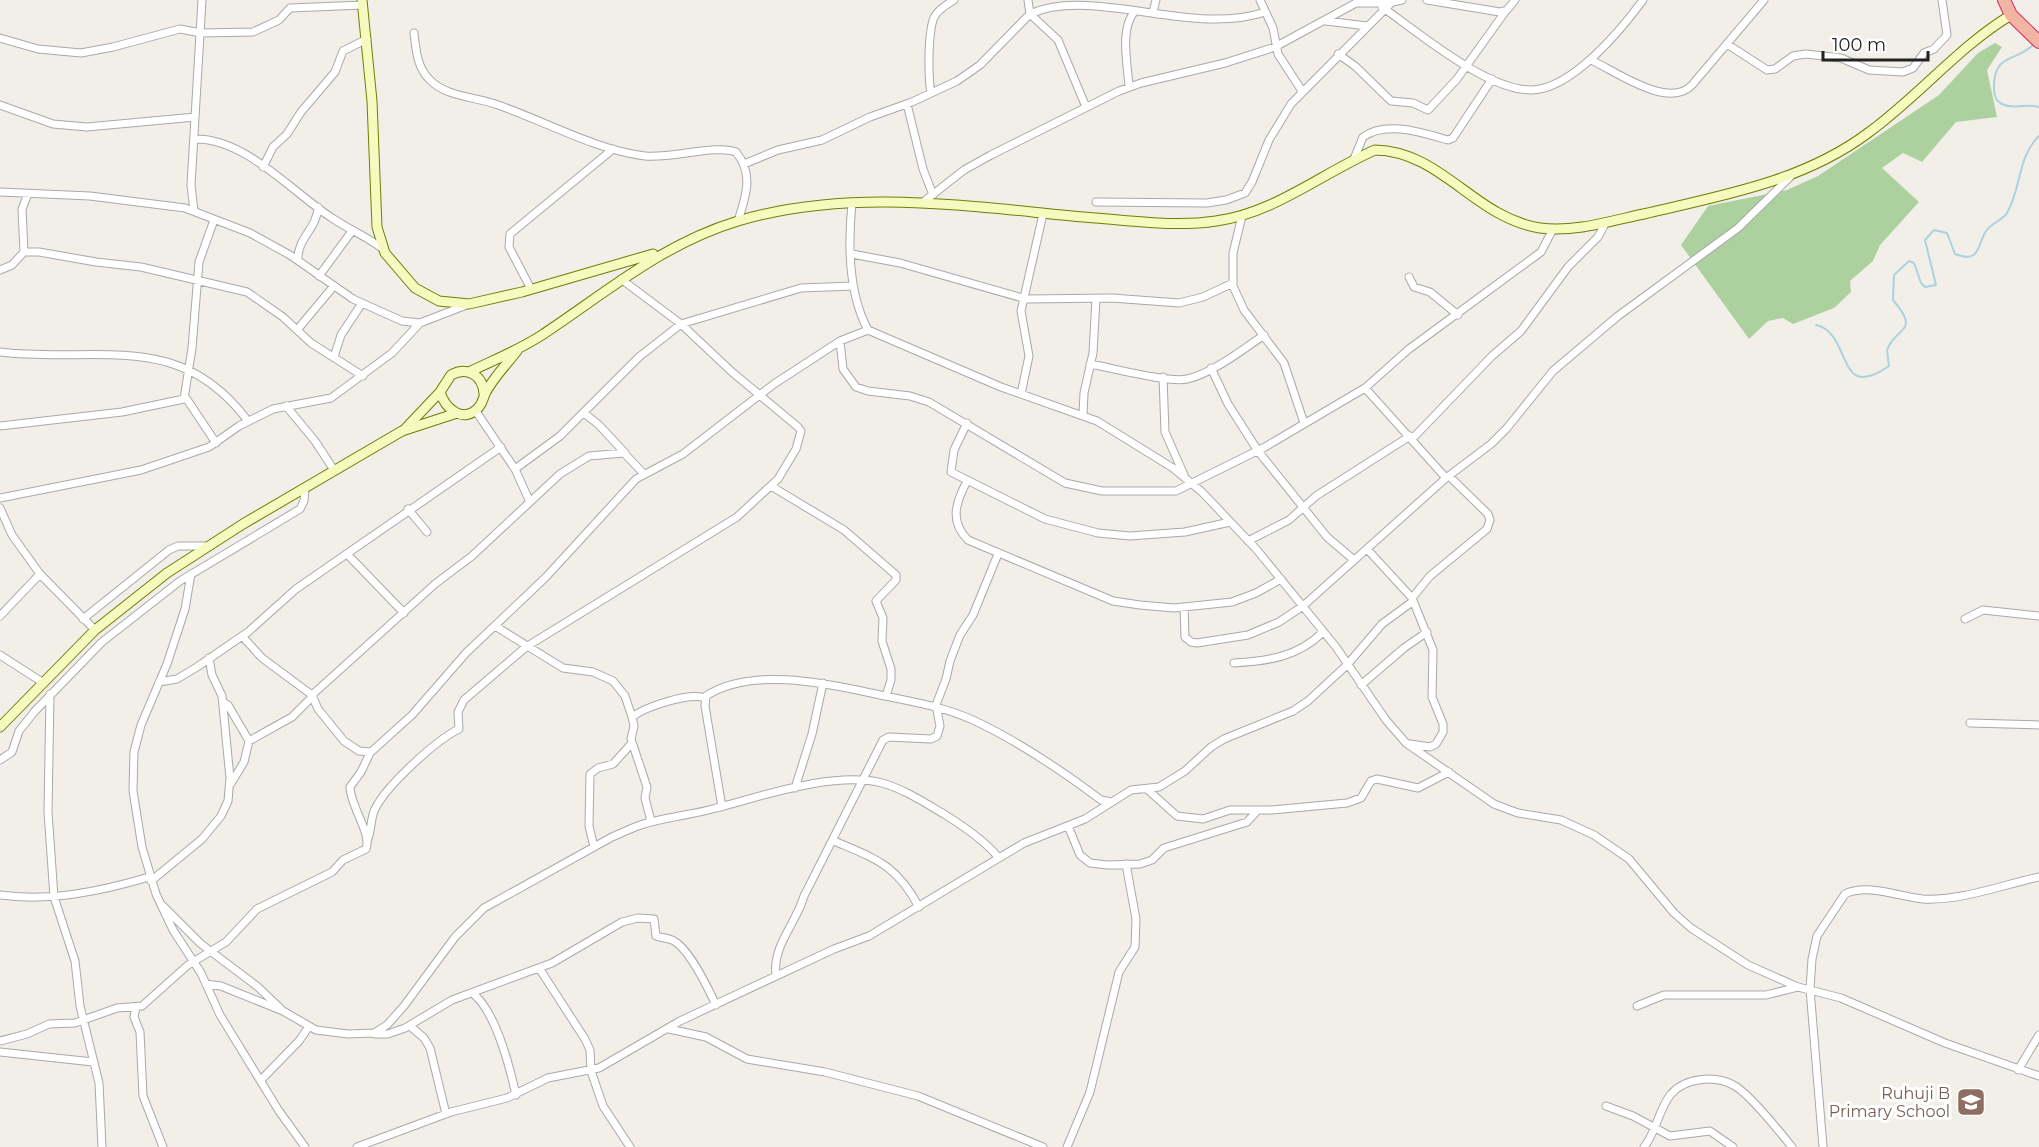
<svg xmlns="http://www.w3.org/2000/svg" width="2039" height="1147" viewBox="0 0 2039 1147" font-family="Montserrat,sans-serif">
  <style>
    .forest { fill: #add19e }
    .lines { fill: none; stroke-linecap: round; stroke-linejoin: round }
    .stream { stroke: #aad3df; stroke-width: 2 }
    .minor-casing { stroke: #a9a9a9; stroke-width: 9 }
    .secondary-casing { stroke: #707d05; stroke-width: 11 }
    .trunk-casing { stroke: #dc2a67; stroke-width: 14 }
    .minor { stroke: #fff; stroke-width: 7 }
    .secondary { stroke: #f7fabf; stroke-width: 9 }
    .trunk { stroke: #f2b4a3; stroke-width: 12 }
    .labels { text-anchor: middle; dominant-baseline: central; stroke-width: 6; stroke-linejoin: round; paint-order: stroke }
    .education-label { font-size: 16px; fill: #785e54; stroke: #fff; text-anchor: end }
  </style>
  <rect width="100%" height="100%" fill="#f2efe9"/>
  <path class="forest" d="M 1995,43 L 2002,47 L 1987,70 L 1997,117 L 1956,122 L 1922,162 L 1903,153 L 1882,168 L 1919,202 L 1880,245 L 1873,261 L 1850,281 L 1851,292 L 1834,308 L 1793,324 L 1783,318 L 1768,321 L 1749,339 L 1681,245 L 1708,206 L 1787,190 L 1818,176 L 1939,95 L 1978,53 Z"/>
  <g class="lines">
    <path class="stream" d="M 2034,44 C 2016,63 1993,52 1994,89 C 1994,95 1996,101 2002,104 C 2014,110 2027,103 2039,107
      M 1816,325 C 1853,333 1835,404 1889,366 L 1887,350 C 1896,326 1921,333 1893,300 L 1894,275 L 1909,261 L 1914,263 L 1921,283 L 1925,287 L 1936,285 L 1925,240 L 1934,230 L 1947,233 L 1955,254 C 1981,264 1977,245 1986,231 C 1991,223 2003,220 2007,213 C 2022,187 2017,157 2039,136"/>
    <g class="minor-casing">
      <path id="minor" d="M 1028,0 L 1030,14 L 1058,40 L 1086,107
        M 1260,0 L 1273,28 L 1278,54 L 1302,91
        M 1427,0 L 1500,12 L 1507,10 L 1515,0
        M 1382,7 C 1418,32 1487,91 1532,90 C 1572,89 1621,30 1643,0
        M 1153,12 L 1156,0
        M 1326,21 L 1367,26
        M 414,33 C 416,50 417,68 430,80 C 446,97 477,97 498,105 C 547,122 593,149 645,156 C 670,159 717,144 736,152 C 754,174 746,196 738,221
        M 0,38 L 38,49 L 81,53 L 113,47 L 180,29 L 201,33 L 253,32 L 279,20 L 290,8 L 363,5
        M 1727,44 L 1767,70 L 1775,69 L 1793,56 L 1806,54 L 1841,58 L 1869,70 L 1903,72 L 1913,68 L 1924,53 L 1934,49 L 1947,35 L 1942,0
        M 1338,54 L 1355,66 L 1391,101 L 1413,103 L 1428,110 L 1457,79 L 1505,12
        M 1591,60 C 1615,71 1669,110 1692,85 L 1764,0
        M 1129,87 C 1128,65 1119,29 1135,11
        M 931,93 C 928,77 928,36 933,20 C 936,11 946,5 954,0
        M 907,104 L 923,169 L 933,195
        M 0,105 L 53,124 L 87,127 L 195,117
        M 195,139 C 245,138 292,192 332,218 C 348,229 368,237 383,249
        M 1354,159 L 1363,137 C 1386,120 1423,133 1448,140 L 1453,138 L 1492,79
        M 744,164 L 778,150 L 822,140 L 870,117 L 912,102 L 957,81 L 980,65 L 1030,14 C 1060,0 1100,6 1131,10 C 1175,16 1223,26 1265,12
        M 263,167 L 273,147 L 287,134 L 301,112 L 335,72 L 343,51 L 367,39
        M 0,192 L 90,196 L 185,208 L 250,233 L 290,255 L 353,299 L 402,321 L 420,323 L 469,304
        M 1096,202 L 1207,203 L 1226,200 L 1245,193 L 1252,182 L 1269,140 L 1291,104 L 1391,3
        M 852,203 C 848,243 848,293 868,330 L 1001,387 L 1097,421 L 1173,468 L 1202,492 L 1257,550 L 1336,647 L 1386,720 L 1406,743 L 1494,804 L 1518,813 L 1561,820 L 1594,835 L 1629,859 L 1674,913 L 1691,928 L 1748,965 L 1798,987 L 1841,998 L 1945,1043 L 2039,1076
        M 922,203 L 964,170 L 991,155 L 1119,91 L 1141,83 L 1225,63 L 1275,47 L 1356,3 L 1388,3 L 1402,0
        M 194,211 L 191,185 L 202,0
        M 1242,216 L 1233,253 L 1233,286 L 1244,310 L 1284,363 L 1304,423
        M 24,252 L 22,209 L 28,194
        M 852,254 L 900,263 L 1026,299 L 1112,298 L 1179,303 L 1203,297 L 1233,283
        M 298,260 C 297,238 317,229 318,207
        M 0,270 L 12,265 L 24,252 L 39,252 L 96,262 L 141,267 L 247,292 L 283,317 L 311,343 L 363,376
        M 319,276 L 352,231
        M 1409,277 L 1414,287 L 1430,292 L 1458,315
        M 531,289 L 509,247 L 510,234 L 613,149
        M 297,330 L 333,287
        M 868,330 L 840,341 L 843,369 L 856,387 L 868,391 L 910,396 L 929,402 L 1065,483 L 1102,491 L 1176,491 L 1265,447 L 1365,388 L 1409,349 L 1541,252 L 1553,229
        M 0,352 C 98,364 178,328 248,421
        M 334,357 L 341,335 L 362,303
        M 1090,364 C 1112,368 1169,383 1187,379 C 1211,374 1244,349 1264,335
        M 1211,368 L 1228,404 L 1258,451 L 1327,537 L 1354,560
        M 1163,377 L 1165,432 L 1184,475
        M 1365,388 L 1446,478
        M 1021,394 L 1029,356 L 1021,311 L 1043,214
        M 186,398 L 216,443
        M 286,406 L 315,441 L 334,470
        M 475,410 L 515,469 L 529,500
        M 584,413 L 599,425 L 625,453
        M 1083,415 L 1084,393 L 1093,353 L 1096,299
        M 967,423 L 954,450 L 951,472 L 1045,519 L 1098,533 L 1130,536 L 1185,532 L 1230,522
        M 0,426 L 122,412 L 184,399 L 192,348 L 199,262 L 214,220
        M 1413,438 L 1492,356 L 1521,331 L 1568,267 L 1598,237 L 1606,222
        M 515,469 L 560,436 L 639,357 L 681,324 L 801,288 L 853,286
        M 967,481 C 956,502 949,521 968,540 L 1113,601 L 1140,605 L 1174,608 L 1232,602 L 1256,593 L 1281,579
        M 771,486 L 844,530 L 896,575 L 896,580 L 876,601 L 883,618 L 882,641 L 891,669 L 891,680 L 886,696
        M 0,498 L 141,470 L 209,447 L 239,426 L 273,409 L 331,398 L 392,353 L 420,323
        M 0,508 L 12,535 L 40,574 L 95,630
        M 408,509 L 427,532
        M 1248,541 L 1289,520 L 1316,496 L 1410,436
        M 1367,549 L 1412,598
        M 348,555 L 404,613
        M 191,574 L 185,609 L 167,664 L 141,725 L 134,752 L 133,791 L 142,847 L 156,894 L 173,930 L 201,973 L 220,1015 L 279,1111 L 305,1147
        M 1184,607 L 1185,637 L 1191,642 L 1197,643 L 1248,635 L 1279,622 L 1303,606 L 1446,478 L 1491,444 L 1507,428 L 1553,371 L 1618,316 L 1738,228 L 1791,176
        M 0,616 L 40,574
        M 83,619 L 169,550 L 178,546 L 208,546
        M 1965,619 L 1983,610 L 2039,616
        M 495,626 L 563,668 L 593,672 L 613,681 L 625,696 L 632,717
        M 242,636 L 262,658 L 312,695 L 318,709 L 344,741 L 359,751 L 371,752 L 412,715 L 466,653 L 546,577 L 636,479 L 683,454 L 774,384 L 840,341
        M 0,655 L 42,682
        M 1234,663 C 1268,661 1298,657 1323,632
        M 159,682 L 177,679 L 197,667 L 248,632 L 296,589 L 501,447
        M 1361,685 L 1404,648 L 1427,632
        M 50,694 L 48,812 L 54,897 L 75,961 L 80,1006 L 99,1083 L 102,1147
        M 312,695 L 435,584 L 472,556 L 560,474 L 589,456 L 624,453 L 644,474
        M 223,702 L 228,705 L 249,741 L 244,762 L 230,785
        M 1970,723 L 2039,725
        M 249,741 L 292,717 L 313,696
        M 1410,744 L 1430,747 L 1436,744 L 1443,732 L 1443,724 L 1432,697 L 1433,650 L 1412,598 L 1430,576 L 1487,529 L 1490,520 L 1488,514 L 1449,476
        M 0,760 L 12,752 L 19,731 L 35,711 L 102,642 L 180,581 L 300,509 L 304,501 L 305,488
        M 795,788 L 812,734 L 823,683
        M 1148,790 L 1177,816 L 1203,819 L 1230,810 L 1272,810 L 1347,803 L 1361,798 L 1371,781 L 1377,779 L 1418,788 L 1449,772
        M 722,807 L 705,706 L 706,696 C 750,667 824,683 871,693 C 907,701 939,705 973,720 C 1018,741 1061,770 1101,800 L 1111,802
        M 651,821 L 645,798 L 647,787 L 631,739 L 634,726 L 632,717 C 645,707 689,692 705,698
        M 1068,826 L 1080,855 L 1090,863 L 1107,865 L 1140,864 L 1152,860 L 1164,848 L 1247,822 L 1258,810
        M 367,841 C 372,830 370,819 375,809 C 386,786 436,740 459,729 L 458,712 L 464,700 L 526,647 L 737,517 L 778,479 L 796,449 L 801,431 L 798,427 L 732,372 L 681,324 L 621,279
        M 834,841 C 876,859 896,864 919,907
        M 594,847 L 589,826 L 590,774 L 598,768 L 613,764 L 632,743
        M 151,881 L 202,839 L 221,816 L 228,801 L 230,778 L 222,696 L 212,675 L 209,658
        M 0,895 C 50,902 102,891 149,877
        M 163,906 L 201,944 L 258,987 L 281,1009
        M 539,968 L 585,1039 L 590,1050 L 591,1071 L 603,1106 L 630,1147
        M 776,975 C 772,946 797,922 804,896 L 883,740 L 889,737 L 931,739 L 937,736 L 940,726 L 936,705 L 946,679 L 950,661 L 960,635 L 973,615 L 998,554
        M 206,984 L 221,986 L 283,1011 L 316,1030 L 348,1034 L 374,1033 L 387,1025 L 404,1006 L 455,937 L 484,908 L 612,837 L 635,827 C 661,817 689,816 716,808 C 763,796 833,771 882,783 C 904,789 925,803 944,814 C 960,824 986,842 998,857
        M 472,993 C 495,1009 510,1068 516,1095
        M 1637,1006 L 1664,995 L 1766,995 L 1798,987
        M 136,1007 L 134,1017 L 140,1032 L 143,1096 L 163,1147
        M 410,1026 L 424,1038 L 430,1048 L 446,1114
        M 669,1029 L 706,1037 L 747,1059 L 825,1072 L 918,1096 L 1043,1147
        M 375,1034 L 388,1034 L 405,1028 L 452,1000 L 552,963 L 622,922 L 638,918 L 654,919 L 656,936 C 662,938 669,938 674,941 C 690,950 708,988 716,1005
        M 0,1041 L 27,1034 L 49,1024 L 75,1023 L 117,1008 L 142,1006 L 188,965 L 226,942 L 257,909 L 332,872 L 343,860 L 366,849 C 372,833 350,806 350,787 L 361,772 L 370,753
        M 0,1052 L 93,1062
        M 2018,1070 L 2039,1035
        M 261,1080 L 299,1041 L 308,1028
        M 1606,1106 L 1633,1116 L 1670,1136 L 1710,1131 L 1733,1147
        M 357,1147 L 451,1112 L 507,1098 L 548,1078 L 599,1068 L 680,1021 L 834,949 L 869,936 L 1024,843 L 1085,819 L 1131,790 L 1159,787 L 1185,771 L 1211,747 L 1224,739 L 1293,711 L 1308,701 L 1347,665 L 1382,624 L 1412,602
        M 1067,1147 L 1090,1092 L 1119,972 L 1135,947 L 1136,919 L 1126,864
        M 1644,1147 C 1657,1131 1658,1110 1671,1094 C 1686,1077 1716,1075 1735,1086 C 1750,1095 1780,1132 1792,1147
        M 1823,1147 L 1810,989 L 1812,959 L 1817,936 L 1845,894 C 1867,883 1900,897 1923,899 C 1961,901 2002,885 2039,877"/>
    </g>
    <g class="secondary-casing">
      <path id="secondary" d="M 362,0 L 372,101 L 377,227 L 385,253 L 415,288 L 439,301 L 469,304 L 522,292 L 653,254
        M 469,372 C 494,360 519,350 542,335 C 607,292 662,244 738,221 C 855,186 977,208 1095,218 C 1135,221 1176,227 1216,221 C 1275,213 1322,173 1375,150 C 1441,151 1475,218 1540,228 C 1575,233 1614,220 1648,213 C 1724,195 1804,181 1868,133 C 1918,97 1958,47 2011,15
        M 484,394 C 483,375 467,366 451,375 L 440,392 C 445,408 463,425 479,407 C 483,402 483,398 485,394 C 492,379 507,364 517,351
        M 404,430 L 440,392
        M 0,727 L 95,630 L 167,573 L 243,524 L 402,431 L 457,413"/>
    </g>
    <g class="trunk-casing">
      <path id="trunk" d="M 2004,0 L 2011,15 L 2039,42"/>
    </g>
    <use href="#minor" class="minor"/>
    <use href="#secondary" class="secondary"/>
    <use href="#trunk" class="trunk"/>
  </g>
  <defs>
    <g id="school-square" transform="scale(1.5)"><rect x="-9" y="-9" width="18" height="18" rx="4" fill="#8d6e63" stroke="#fff"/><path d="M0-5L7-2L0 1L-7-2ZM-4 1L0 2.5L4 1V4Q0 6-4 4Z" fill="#fff"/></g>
  </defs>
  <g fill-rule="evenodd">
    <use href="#school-square" x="1971" y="1102"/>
  </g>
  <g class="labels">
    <g class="education-label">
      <text x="1950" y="1093">Ruhuji B<tspan x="1950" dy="18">Primary School</tspan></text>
    </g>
  </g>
  <path d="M1823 51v9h105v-9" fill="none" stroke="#222222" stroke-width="3"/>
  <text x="1832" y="51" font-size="18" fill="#222222" stroke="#ffffff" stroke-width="4.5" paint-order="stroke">100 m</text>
</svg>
